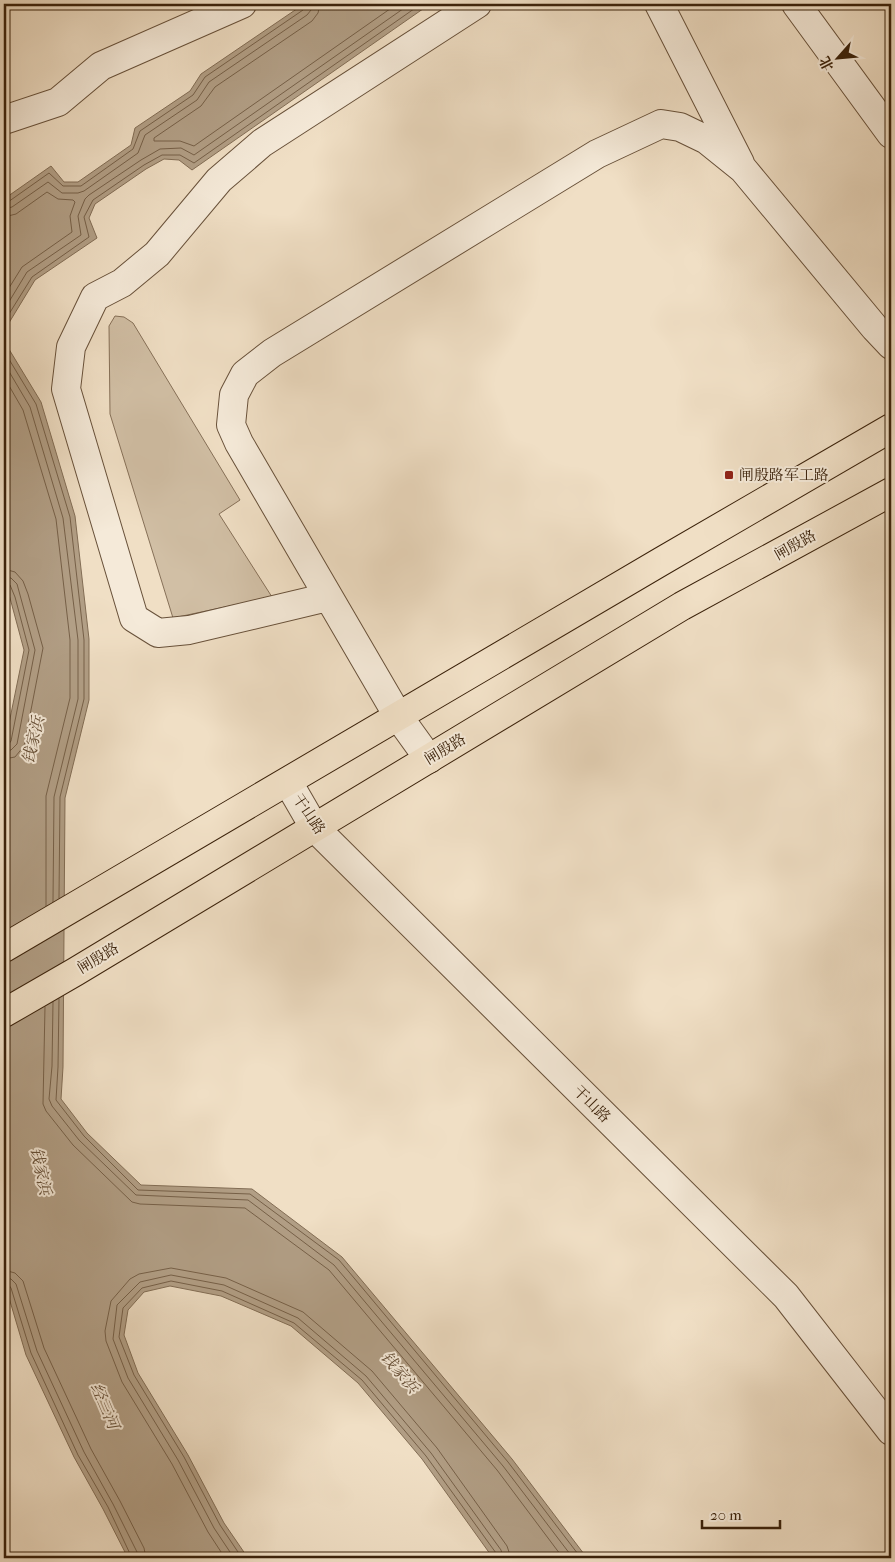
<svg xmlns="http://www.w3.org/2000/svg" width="895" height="1562" viewBox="0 0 895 1562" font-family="'IM FELL French Canon','Noto Serif SC',serif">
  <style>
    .green { fill: #d1bfa5; stroke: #867058 }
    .water { fill: #b29f86; stroke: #826d55 }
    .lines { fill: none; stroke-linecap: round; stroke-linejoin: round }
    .shore { stroke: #766048; stroke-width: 1 }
    .minor-casing { stroke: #68513a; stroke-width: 30 }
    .major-casing { stroke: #3b220b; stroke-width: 30 }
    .minor { stroke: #f5ead9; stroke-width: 28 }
    .major { stroke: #f0dfc5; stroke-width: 28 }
    .poi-dot { fill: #8f2418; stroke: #f5ead9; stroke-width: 2 }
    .labels { text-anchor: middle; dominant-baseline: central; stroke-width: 4; stroke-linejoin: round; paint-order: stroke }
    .poi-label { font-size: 15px; fill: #3b220b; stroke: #f5ead9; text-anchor: start }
    .street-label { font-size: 15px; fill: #3b220b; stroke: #f5ead9 }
    .water-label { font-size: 16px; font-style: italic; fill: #654e36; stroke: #f5ead9 }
  </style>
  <rect width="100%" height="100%" fill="#f0dfc5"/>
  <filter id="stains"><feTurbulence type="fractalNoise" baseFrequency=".004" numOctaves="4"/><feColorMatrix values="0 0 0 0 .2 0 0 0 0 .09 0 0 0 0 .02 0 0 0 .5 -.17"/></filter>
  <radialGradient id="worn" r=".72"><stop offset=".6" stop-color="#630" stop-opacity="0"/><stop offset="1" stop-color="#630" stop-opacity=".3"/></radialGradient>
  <path class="green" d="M 115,316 L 124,317 L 133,323 L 240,500 L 219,514 L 272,597 L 173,618 L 110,414 L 109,326 Z"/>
  <path class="water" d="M 304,4 L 430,4 L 192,170 L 179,160 L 164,159 L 146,169 L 95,204 L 89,218 L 97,238 L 35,280 L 4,331 L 4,199 L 51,166 L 64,182 L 78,182 L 131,145 L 135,128 L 190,91 L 201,74 Z
    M 4,341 L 41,402 L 75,516 L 89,639 L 89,700 L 65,798 L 63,1067 L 61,1099 L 87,1133 L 141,1185 L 252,1189 L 342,1257 L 512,1459 L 587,1558 L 493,1558 L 422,1459 L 358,1383 L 291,1326 L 221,1296 L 170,1286 L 144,1292 L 128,1310 L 124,1335 L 138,1373 L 188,1455 L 224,1523 L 248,1558 L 128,1558 L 103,1509 L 74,1457 L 26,1355 L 4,1281 L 4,748 L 24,650 L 10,598 L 4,583 Z"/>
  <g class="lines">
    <path class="shore" d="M 320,4 L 318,13 L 312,21 L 215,87 L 201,106 L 154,138 L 154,141 L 180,141 L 194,146 L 397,4
      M 4,203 L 8,202 L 49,173 L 63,186 L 81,186 L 133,149 L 140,131 L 193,95 L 205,77 L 303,10 L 306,4
      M 4,209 L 12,207 L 48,182 L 62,193 L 78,193 L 84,191 L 138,153 L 145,135 L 197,100 L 209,82 L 307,15 L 311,10 L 312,4
      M 4,217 L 16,214 L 47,192 L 58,199 L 73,200 L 75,202 L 70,216 L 72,232 L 22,267 L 4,296
      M 4,310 L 27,272 L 81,235 L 78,216 L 85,199 L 89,195 L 141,160 L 160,149 L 181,148 L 194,155 L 410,4
      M 4,322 L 32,277 L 89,237 L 84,217 L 93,200 L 144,165 L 162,155 L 180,155 L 194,163 L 421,4
      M 4,351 L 36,404 L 70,517 L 84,640 L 84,699 L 60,797 L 59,898
      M 4,363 L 30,407 L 63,518 L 78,640 L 78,699 L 54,797 L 53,902
      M 4,377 L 23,410 L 56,519 L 70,640 L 70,698 L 46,796 L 46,906
      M 4,569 L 15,572 L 23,581 L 28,594 L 43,648 L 24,746 L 15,757 L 4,759
      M 4,577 L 11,578 L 17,584 L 35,650 L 17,744 L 11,750 L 4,752
      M 4,583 L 10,585 L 15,597 L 29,650 L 11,741 L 8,745 L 4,746
      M 59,999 L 58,1067 L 56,1100 L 84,1136 L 138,1190 L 250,1194 L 339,1260 L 508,1462 L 581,1558
      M 53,1002 L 52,1066 L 49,1099 L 52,1106 L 79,1140 L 136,1195 L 248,1200 L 334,1265 L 503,1466 L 573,1558
      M 45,1007 L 43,1104 L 46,1111 L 73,1145 L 132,1202 L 140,1204 L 245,1208 L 329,1270 L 497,1470 L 563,1558
      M 4,1270 L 15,1273 L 23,1281 L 44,1348 L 91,1449 L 120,1501 L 144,1548 L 146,1558
      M 4,1277 L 11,1279 L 16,1284 L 37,1351 L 84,1452 L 113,1504 L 137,1552 L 138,1558
      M 4,1284 L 8,1284 L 11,1288 L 31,1353 L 78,1455 L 108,1507 L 132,1558
      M 225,1558 L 208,1532 L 172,1464 L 122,1382 L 106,1341 L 105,1331 L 111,1301 L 130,1279 L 139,1274 L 171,1268 L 226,1278 L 303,1312 L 372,1371 L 437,1448 L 507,1546 L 511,1558
      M 234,1558 L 214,1528 L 178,1460 L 128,1378 L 113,1339 L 117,1305 L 140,1282 L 171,1275 L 224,1285 L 298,1318 L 366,1376 L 431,1453 L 501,1550 L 503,1558
      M 242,1558 L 220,1525 L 184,1457 L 134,1375 L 119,1337 L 123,1308 L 142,1288 L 171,1281 L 222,1291 L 294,1323 L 362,1380 L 426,1456 L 496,1553 L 497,1558"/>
    <g class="minor-casing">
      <path id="minor" d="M 659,4 L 740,163
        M 796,4 L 891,134
        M 4,120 L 58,102 L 101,66 L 242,4
        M 328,597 L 189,630 L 158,633 L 134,618 L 66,389 L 71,347 L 95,297 L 122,283 L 157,254 L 219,180 L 262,143 L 477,4
        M 429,759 L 398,716 L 239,443 L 231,425 L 234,395 L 245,374 L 272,353 L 597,154 L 661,124 L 680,127 L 707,140 L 743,169 L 875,328 L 891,345
        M 288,782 L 314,827 L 786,1296 L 891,1431"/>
    </g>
    <g class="major-casing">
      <path id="major" d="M 4,948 L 662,561 L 891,428
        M 4,1013 L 75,972 L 682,606 L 891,492"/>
    </g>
    <use href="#minor" class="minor"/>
    <use href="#major" class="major"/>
  </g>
  <rect class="poi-dot" x="724" y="470" width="10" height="10" rx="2.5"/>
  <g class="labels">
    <g class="poi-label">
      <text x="739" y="475">闸殷路军工路</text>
    </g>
    <g class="street-label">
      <text transform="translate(795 545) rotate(-29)">闸殷路</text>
      <text transform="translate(445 749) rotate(-31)">闸殷路</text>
      <text transform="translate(309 814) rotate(56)">干山路</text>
      <text transform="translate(98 958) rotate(-31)">闸殷路</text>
      <text transform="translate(592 1104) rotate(45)">干山路</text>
    </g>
    <g class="water-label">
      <text transform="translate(33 740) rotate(-77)">钱家浜</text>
      <text transform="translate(41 1171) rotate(78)">钱家浜</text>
      <text transform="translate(400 1372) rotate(50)">钱家浜</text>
      <text transform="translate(105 1406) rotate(67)">经三河</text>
    </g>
  </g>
  <rect width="895" height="1562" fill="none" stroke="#f0dfc5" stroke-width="20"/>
  <rect x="5" y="5" width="885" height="1552" fill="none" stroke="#3b220b" stroke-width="2.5"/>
  <rect x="10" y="10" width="875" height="1542" fill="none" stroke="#3b220b"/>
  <g transform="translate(838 58) rotate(243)" stroke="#f5ead9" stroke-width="4" paint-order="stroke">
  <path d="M0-4L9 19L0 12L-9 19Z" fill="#3b220b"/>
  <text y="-8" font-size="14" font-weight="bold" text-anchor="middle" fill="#3b220b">北</text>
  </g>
  <path d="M702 1520v8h78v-8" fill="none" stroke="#3b220b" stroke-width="2.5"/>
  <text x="710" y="1520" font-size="15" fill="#3b220b" stroke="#f5ead9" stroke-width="4" paint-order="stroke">20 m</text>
  <rect width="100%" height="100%" filter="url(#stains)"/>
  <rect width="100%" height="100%" fill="url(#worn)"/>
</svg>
